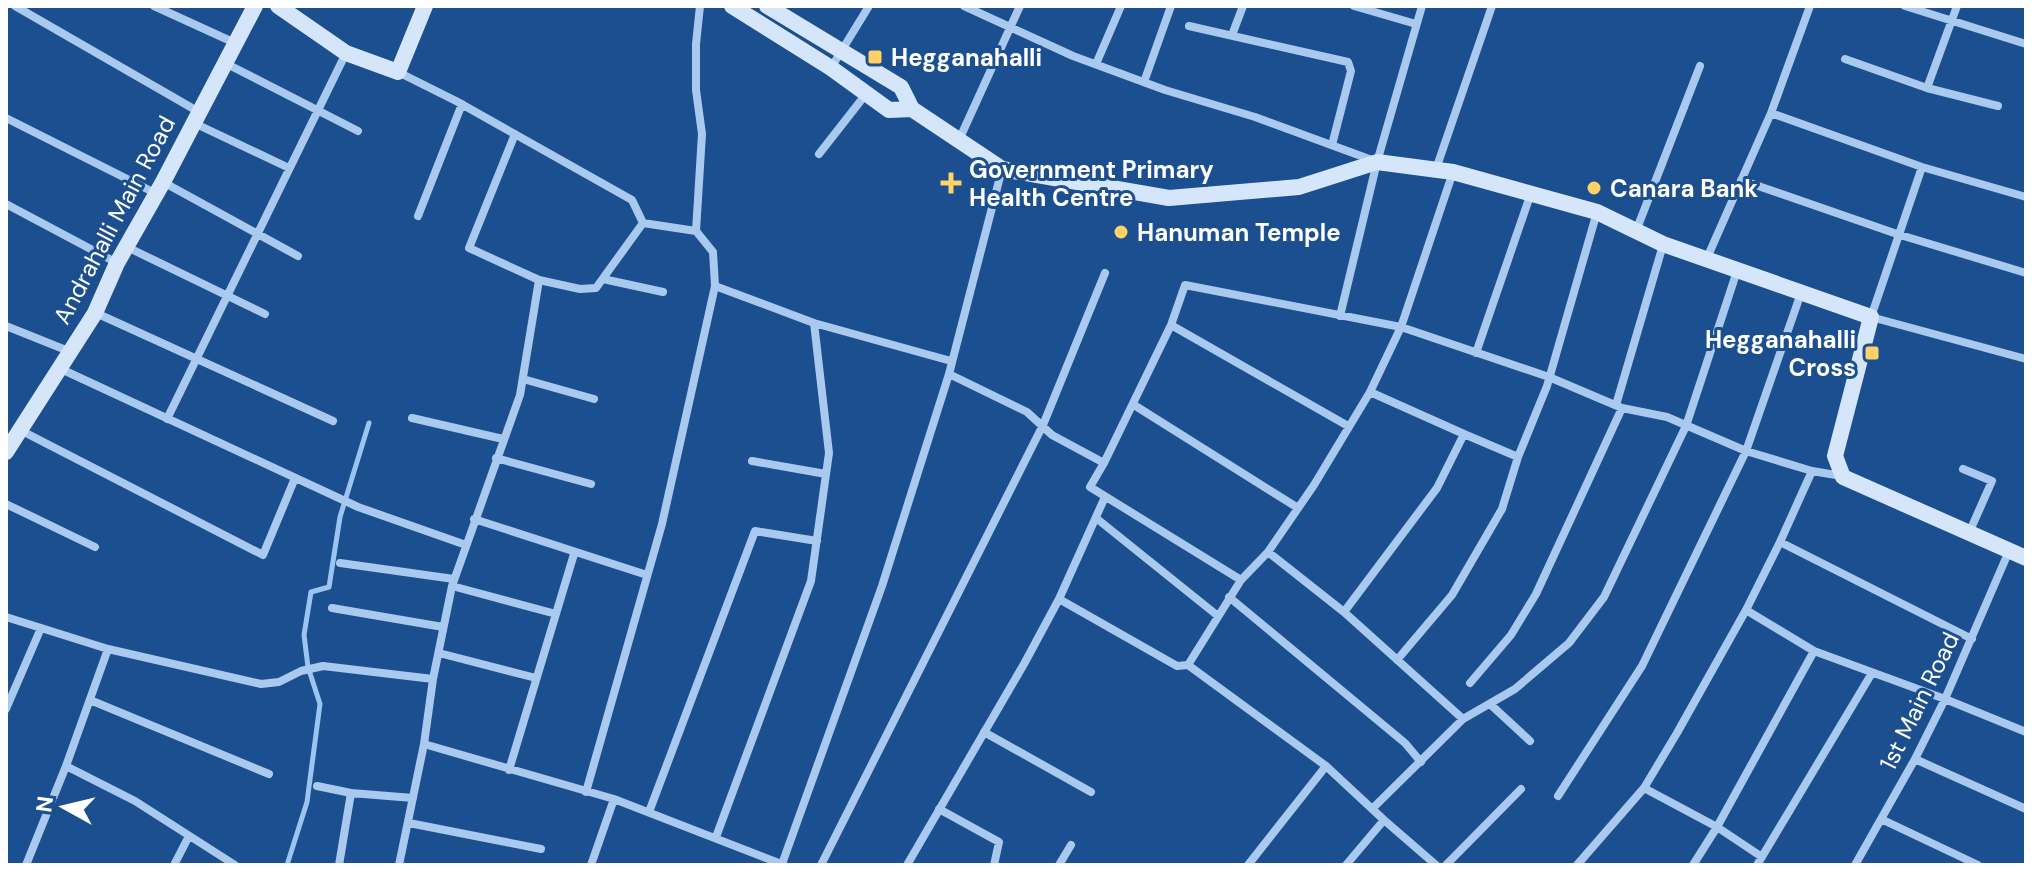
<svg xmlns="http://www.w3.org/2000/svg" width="2032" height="871" viewBox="0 0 2032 871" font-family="'DM Sans',sans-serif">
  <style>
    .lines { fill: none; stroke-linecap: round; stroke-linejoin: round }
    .stream { stroke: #9cc4f0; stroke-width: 5 }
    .street { stroke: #a9c9ee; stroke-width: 8 }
    .secondary { stroke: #d6e6fa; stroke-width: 16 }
    .poi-dot { fill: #ffd166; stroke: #1b4f8f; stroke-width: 3 }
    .labels { text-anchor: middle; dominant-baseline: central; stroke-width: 6; stroke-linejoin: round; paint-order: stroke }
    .poi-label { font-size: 24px; font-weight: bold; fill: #fff; stroke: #1b4f8f; text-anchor: start }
    .street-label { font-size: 24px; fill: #fff; stroke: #1b4f8f }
  </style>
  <rect width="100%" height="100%" fill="#1b4f8f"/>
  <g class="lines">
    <path class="stream" d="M 287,865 L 307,802 L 320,704 L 308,667 L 304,635 L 311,592 L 329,587 L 340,517 L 369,423"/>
    <path class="street" d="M 15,6 L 199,112
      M 154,6 L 235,43
      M 964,6 L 1073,56 L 1165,90 L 1255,117 L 1372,160
      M 1354,6 L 1416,24
      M 1905,6 L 2026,44
      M 1189,26 L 1348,62 L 1351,71 L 1332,145
      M 1232,35 L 1243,6
      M 1845,59 L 1927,88 L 1957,6
      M 225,63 L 358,131
      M 1096,64 L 1121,6
      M 831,68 L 869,6
      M 398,72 L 456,101 L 632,200 L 643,223
      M 1144,82 L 1171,6
      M 1927,88 L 1998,106
      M 1771,113 L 1922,167 L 2026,197
      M 6,118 L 155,193
      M 194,123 L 289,168
      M 515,134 L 469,248 L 539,280
      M 959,140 L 1020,6
      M 819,154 L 866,94
      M 1922,167 L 1871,317 L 2026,359
      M 1436,169 L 1492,6
      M 1741,180 L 1897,234 L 2026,273
      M 163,182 L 298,256
      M 6,204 L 117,263
      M 418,216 L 462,104
      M 643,223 L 696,231 L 713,252 L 715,286 L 814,323 L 951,361
      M 696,231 L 702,134 L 696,90 L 696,44 L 700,6
      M 1636,231 L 1700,66
      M 127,247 L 265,314
      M 1707,258 L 1771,113 L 1810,6
      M 603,279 L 663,292
      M 96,313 L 333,421
      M 1340,316 L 1377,162 L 1422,6
      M 1171,325 L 1348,426
      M 6,326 L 71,352
      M 1476,353 L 1531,193
      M 61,369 L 358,507 L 466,545
      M 949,374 L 1027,412 L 1052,435 L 1104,463 L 1090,487 L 1241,580
      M 523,379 L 594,399
      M 1134,405 L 1298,508
      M 1616,405 L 1663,245
      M 412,418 L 503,439
      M 167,419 L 346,53
      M 20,430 L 263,555 L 295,478
      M 1464,434 L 1518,457
      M 496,458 L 591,484
      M 752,461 L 826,474
      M 1104,463 L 1171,325 L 1185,285 L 1401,327 L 1549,377 L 1622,408 L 1667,417 L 1746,451 L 1812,471 L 1842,476
      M 1963,469 L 1992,481 L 1969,533
      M 6,504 L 95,547
      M 1096,518 L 1218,616
      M 474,519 L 647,575
      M 1780,542 L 1972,639
      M 1268,552 L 1344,612 L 1463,719
      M 340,563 L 454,579
      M 452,586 L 556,614
      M 1229,597 L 1405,743 L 1421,762
      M 1059,599 L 1177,666 L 1188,665 L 1326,766 L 1384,820 L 1436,865
      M 332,608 L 443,627
      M 1746,610 L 1814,651 L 1945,699 L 2026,732
      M 1344,612 L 1437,488 L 1464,434 L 1370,392
      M 6,617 L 108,649 L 261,684 L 279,682 L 301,671 L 323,666 L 433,679
      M 439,653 L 536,678
      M 1397,660 L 1452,595 L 1502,509 L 1518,457 L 1547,386 L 1597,212
      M 1188,665 L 1241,580 L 1268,552 L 1314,485 L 1370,392 L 1401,327 L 1453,172
      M 1470,683 L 1511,635 L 1536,594 L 1622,408
      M 90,700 L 269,774
      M 1490,704 L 1530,741
      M 6,709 L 41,628
      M 984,732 L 1091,792
      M 424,744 L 614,799 L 784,865
      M 1915,759 L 2026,809
      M 66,766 L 135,801 L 235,865
      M 509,770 L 574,554
      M 317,786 L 351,793 L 339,865
      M 1644,788 L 1717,827 L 1762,857
      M 586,792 L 662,524 L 715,286
      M 351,793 L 413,798
      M 1558,796 L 1642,666 L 1746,451 L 1801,293
      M 939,809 L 999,842 L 994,865
      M 1372,809 L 1463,719 L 1515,689 L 1569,643 L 1604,597 L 1686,426 L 1737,271
      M 649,812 L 755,531 L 817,541
      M 1881,819 L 1978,865
      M 409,823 L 541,849
      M 716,837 L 811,581 L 829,453 L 814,323
      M 782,864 L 882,586 L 949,374 L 1002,169
      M 26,865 L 66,766 L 108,649
      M 174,865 L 189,836
      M 399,865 L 424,744 L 433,679 L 452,586 L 520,395 L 539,280 L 580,289 L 596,288 L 643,223
      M 591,865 L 614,799
      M 821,865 L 1043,425 L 1105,273
      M 907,865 L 1024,664 L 1059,599 L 1105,497
      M 1059,865 L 1071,845
      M 1248,865 L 1326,766
      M 1346,865 L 1384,820
      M 1446,865 L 1521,789
      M 1577,865 L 1644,788 L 1677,733 L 1746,610 L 1780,542 L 1812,471
      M 1693,865 L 1717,827 L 1814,651
      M 1757,865 L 1872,673
      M 1855,865 L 1915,759 L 1945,699 L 2009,551"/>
    <path class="secondary" d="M 278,6 L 346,53 L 398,72 L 425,6
      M 732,6 L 831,68 L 889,110 L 912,109 L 1002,169 L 1169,198 L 1299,187 L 1377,162 L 1453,172 L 1597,212 L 1663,244 L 1871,317 L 1835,456 L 1843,477 L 2026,558
      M 767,6 L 901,87 L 912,109
      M 6,452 L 95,313 L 117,263 L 163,182 L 255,6"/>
  </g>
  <g class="poi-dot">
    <rect x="867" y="49" width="16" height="16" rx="4"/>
    <path d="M947 171h8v8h8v8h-8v8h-8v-8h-8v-8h8z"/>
    <circle cx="1594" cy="188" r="8"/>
    <circle cx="1121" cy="232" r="8"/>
    <rect x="1864" y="345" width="16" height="16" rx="4"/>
  </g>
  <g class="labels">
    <g class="poi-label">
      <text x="891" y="57">Hegganahalli</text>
      <text x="969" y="169">Government Primary<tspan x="969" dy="28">Health Centre</tspan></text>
      <text x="1610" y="188">Canara Bank</text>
      <text x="1137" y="232">Hanuman Temple</text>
      <text x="1856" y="339" text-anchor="end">Hegganahalli<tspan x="1856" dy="28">Cross</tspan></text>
    </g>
    <g class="street-label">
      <text transform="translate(114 220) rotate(-62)">Andrahalli Main Road</text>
      <text transform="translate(1919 701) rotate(-64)">1st Main Road</text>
    </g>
  </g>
  <rect width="2032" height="871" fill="none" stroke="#ffffff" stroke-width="16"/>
  <g transform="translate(64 807) rotate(278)" stroke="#1b4f8f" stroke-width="6" paint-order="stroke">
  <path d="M0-6L14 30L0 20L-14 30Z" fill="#ffffff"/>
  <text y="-12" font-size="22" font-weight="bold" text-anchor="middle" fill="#ffffff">N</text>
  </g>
</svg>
